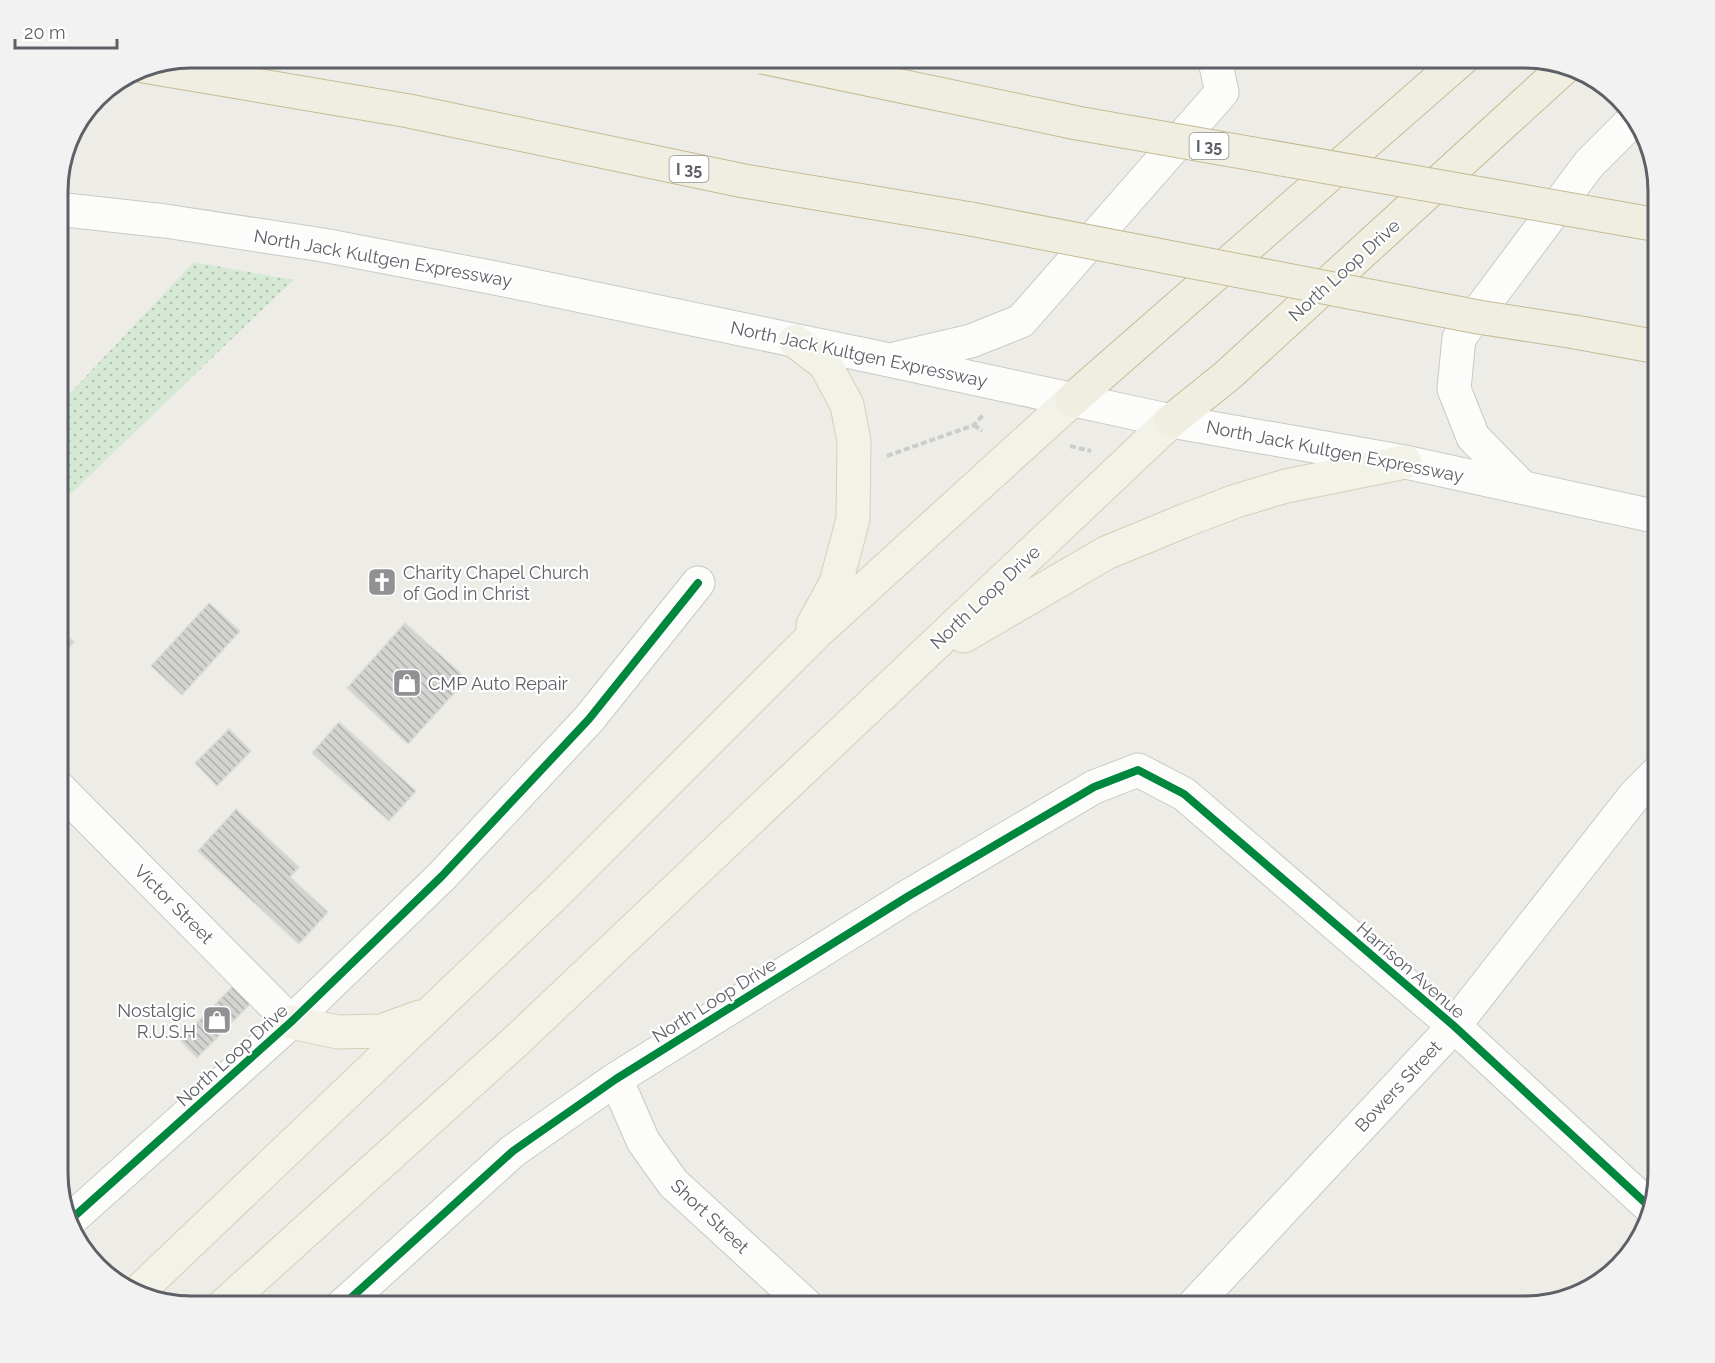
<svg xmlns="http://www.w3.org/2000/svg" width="1715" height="1363" viewBox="0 0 1715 1363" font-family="Raleway,sans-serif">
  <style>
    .grass { fill: url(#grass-dots) }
    .building { fill: url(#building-back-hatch); stroke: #dcdbd6; stroke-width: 1.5 }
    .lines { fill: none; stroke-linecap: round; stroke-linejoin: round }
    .street-casing { stroke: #c9c8c8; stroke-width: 35 }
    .secondary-casing { stroke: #c9c9c9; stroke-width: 35 }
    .primary-casing { stroke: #d5cfb5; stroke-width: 35 }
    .highway-casing { stroke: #c5bc94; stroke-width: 35 }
    .path { stroke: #c9cdcb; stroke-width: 4; stroke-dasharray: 6 3; stroke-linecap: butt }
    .street { stroke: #fcfcfb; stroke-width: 33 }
    .secondary { stroke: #fcfcfb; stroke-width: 33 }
    .primary { stroke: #f3f2e8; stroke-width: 33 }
    .highway { stroke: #f0eee1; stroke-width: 33 }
    .highway-bridge-casing { stroke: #c5bc94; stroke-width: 35; stroke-linecap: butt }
    .highway-bridge { stroke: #f0eee1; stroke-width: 33 }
    .cycleway-casing { stroke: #fff; stroke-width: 11 }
    .cycleway { stroke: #00873e; stroke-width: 8 }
    .labels { text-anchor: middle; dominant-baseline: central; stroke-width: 4.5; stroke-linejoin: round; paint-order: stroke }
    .shield { fill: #fff; stroke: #8e9094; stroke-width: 1.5 }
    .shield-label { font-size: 16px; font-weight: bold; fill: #5d6066 }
    .street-label { font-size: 18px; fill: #5d6066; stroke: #fff }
    .poi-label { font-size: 18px; fill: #5d6066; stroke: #fff; text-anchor: start }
    .rim { fill: none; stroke: #5d6066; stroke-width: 3 }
  </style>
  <defs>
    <pattern id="grass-dots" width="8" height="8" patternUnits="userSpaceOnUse" patternTransform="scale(1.5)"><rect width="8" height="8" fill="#d5e9d5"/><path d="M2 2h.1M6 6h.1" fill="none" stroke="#b0c0b1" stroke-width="1.8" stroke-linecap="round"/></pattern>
    <pattern id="building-back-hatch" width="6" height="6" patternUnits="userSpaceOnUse" patternTransform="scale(1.5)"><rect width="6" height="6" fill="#d3d3d0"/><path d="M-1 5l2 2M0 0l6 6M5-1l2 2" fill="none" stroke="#aeafad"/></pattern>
  </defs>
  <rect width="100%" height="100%" fill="#edece7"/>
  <path class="grass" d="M 194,262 L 293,280 L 57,507 L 57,407 Z"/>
  <path class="building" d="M 209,603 L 240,631 L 182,695 L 151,666 Z
    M 405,623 L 467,679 L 408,744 L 347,688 Z
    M 57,626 L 74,642 L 57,660 Z
    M 339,722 L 416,791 L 389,821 L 312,753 Z
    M 229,729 L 251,751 L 217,786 L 195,763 Z
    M 236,809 L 299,867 L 290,877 L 328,912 L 299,944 L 198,851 Z
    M 57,851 L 70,864 L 57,877 Z
    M 236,983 L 254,1000 L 197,1058 L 180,1040 Z"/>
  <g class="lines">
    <g class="street-casing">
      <path id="street" d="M 57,786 L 291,1022 L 442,876 L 589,719 L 698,583
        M 616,1079 L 643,1141 L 673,1183 L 807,1306
        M 342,1306 L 513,1151 L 616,1079 L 907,897 L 1094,787 L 1138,770 L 1184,794 L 1454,1026 L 1652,1209
        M 1193,1306 L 1454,1026 L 1635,795 L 1658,772"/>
    </g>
    <g class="secondary-casing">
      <path id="secondary" d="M 57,209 L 165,221 L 323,245 L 495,278 L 875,357 L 1171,421 L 1405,462 L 1658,517
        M 898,358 L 971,341 L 1021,321 L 1222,92 L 1214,57
        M 1522,487 L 1473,437 L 1454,389 L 1459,338 L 1589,164 L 1630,123 L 1636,120
        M 68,1222 L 291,1022"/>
    </g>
    <g class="primary-casing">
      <path id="primary" d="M 795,341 L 825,364 L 847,405 L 854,441 L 853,519 L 836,583 L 813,625
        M 964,636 L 1106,553 L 1186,520 L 1236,501 L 1286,486 L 1405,462
        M 291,1022 L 338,1032 L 381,1031 L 420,1017
        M 137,1293 L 552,897 L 816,633 L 1072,400
        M 223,1306 L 516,1041 L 1171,421"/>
    </g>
    <g class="highway-casing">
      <path id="highway" d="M 143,66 L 409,111 L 744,181 L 971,219
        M 1575,332 L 1658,347
        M 1072,400 L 1464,57
        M 1171,421 L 1228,375 L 1567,65"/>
    </g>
    <path class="path" d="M 974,425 L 982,431
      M 1070,446 L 1091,451
      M 887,456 L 974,425 L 983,415"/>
    <use href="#street" class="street"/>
    <use href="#secondary" class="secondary"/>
    <use href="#primary" class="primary"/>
    <use href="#highway" class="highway"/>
    <g class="highway-bridge-casing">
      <path id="highway-bridge" d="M 762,57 L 1077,123 L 1658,225
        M 971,219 L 1478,317 L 1575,332"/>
    </g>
    <use href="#highway-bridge" class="highway-bridge"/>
    <g class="cycleway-casing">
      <path id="cycleway" d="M 68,1222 L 291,1022 L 442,876 L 589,719 L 698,583
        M 342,1306 L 513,1151 L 616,1079 L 907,897 L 1094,787 L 1138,770 L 1184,794 L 1454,1026 L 1652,1209"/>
    </g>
    <use href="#cycleway" class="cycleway"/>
  </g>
  <defs>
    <g id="church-square" transform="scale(1.5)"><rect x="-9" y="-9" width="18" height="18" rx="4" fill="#8f9193" stroke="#fff"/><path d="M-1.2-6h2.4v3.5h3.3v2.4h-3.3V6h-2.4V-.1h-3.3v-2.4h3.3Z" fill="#fff"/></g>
    <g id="shop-square" transform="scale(1.5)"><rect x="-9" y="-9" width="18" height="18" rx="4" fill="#8f9193" stroke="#fff"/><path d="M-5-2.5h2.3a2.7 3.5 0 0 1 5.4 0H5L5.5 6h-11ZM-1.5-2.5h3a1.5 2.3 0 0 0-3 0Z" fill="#fff"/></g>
  </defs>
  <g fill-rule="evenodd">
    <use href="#church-square" x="382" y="582"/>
    <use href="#shop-square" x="407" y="683"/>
    <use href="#shop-square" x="217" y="1020"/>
  </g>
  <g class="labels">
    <g class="shield">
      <rect x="1189.5" y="133" width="39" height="26" rx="4.5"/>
      <rect x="669.5" y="156" width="39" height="26" rx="4.5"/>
    </g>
    <g class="shield-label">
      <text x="1209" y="146">I 35</text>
      <text x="689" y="169">I 35</text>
    </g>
    <g class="street-label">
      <text transform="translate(383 258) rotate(10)">North Jack Kultgen Expressway</text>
      <text transform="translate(1344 270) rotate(-42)">North Loop Drive</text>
      <text transform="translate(859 354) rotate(12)">North Jack Kultgen Expressway</text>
      <text transform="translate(1335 451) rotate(11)">North Jack Kultgen Expressway</text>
      <text transform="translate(985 597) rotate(-43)">North Loop Drive</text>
      <text transform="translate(174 904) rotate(45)">Victor Street</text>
      <text transform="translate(1411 970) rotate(41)">Harrison Avenue</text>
      <text transform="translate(714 1000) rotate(-32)">North Loop Drive</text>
      <text transform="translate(232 1055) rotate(-42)">North Loop Drive</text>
      <text transform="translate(1398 1086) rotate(-47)">Bowers Street</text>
      <text transform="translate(710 1216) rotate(43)">Short Street</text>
    </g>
    <g class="poi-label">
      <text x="403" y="572">Charity Chapel Church<tspan x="403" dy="21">of God in Christ</tspan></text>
      <text x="428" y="683">CMP Auto Repair</text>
      <text x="196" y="1010" text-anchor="end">Nostalgic<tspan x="196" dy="21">R.U.S.H</tspan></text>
    </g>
  </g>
  <path d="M0 0H1715V1363H0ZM191 68H1525A123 123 0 0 1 1648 191V1173A123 123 0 0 1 1525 1296H191A123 123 0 0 1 68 1173V191A123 123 0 0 1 191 68Z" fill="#f2f2f3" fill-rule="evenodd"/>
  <path class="rim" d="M191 68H1525A123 123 0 0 1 1648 191V1173A123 123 0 0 1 1525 1296H191A123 123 0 0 1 68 1173V191A123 123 0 0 1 191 68Z"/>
  <path d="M15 39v9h102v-9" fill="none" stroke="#5d6066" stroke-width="3"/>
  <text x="24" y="39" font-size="18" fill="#5d6066" stroke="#ffffff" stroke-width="4.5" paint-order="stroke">20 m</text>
</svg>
